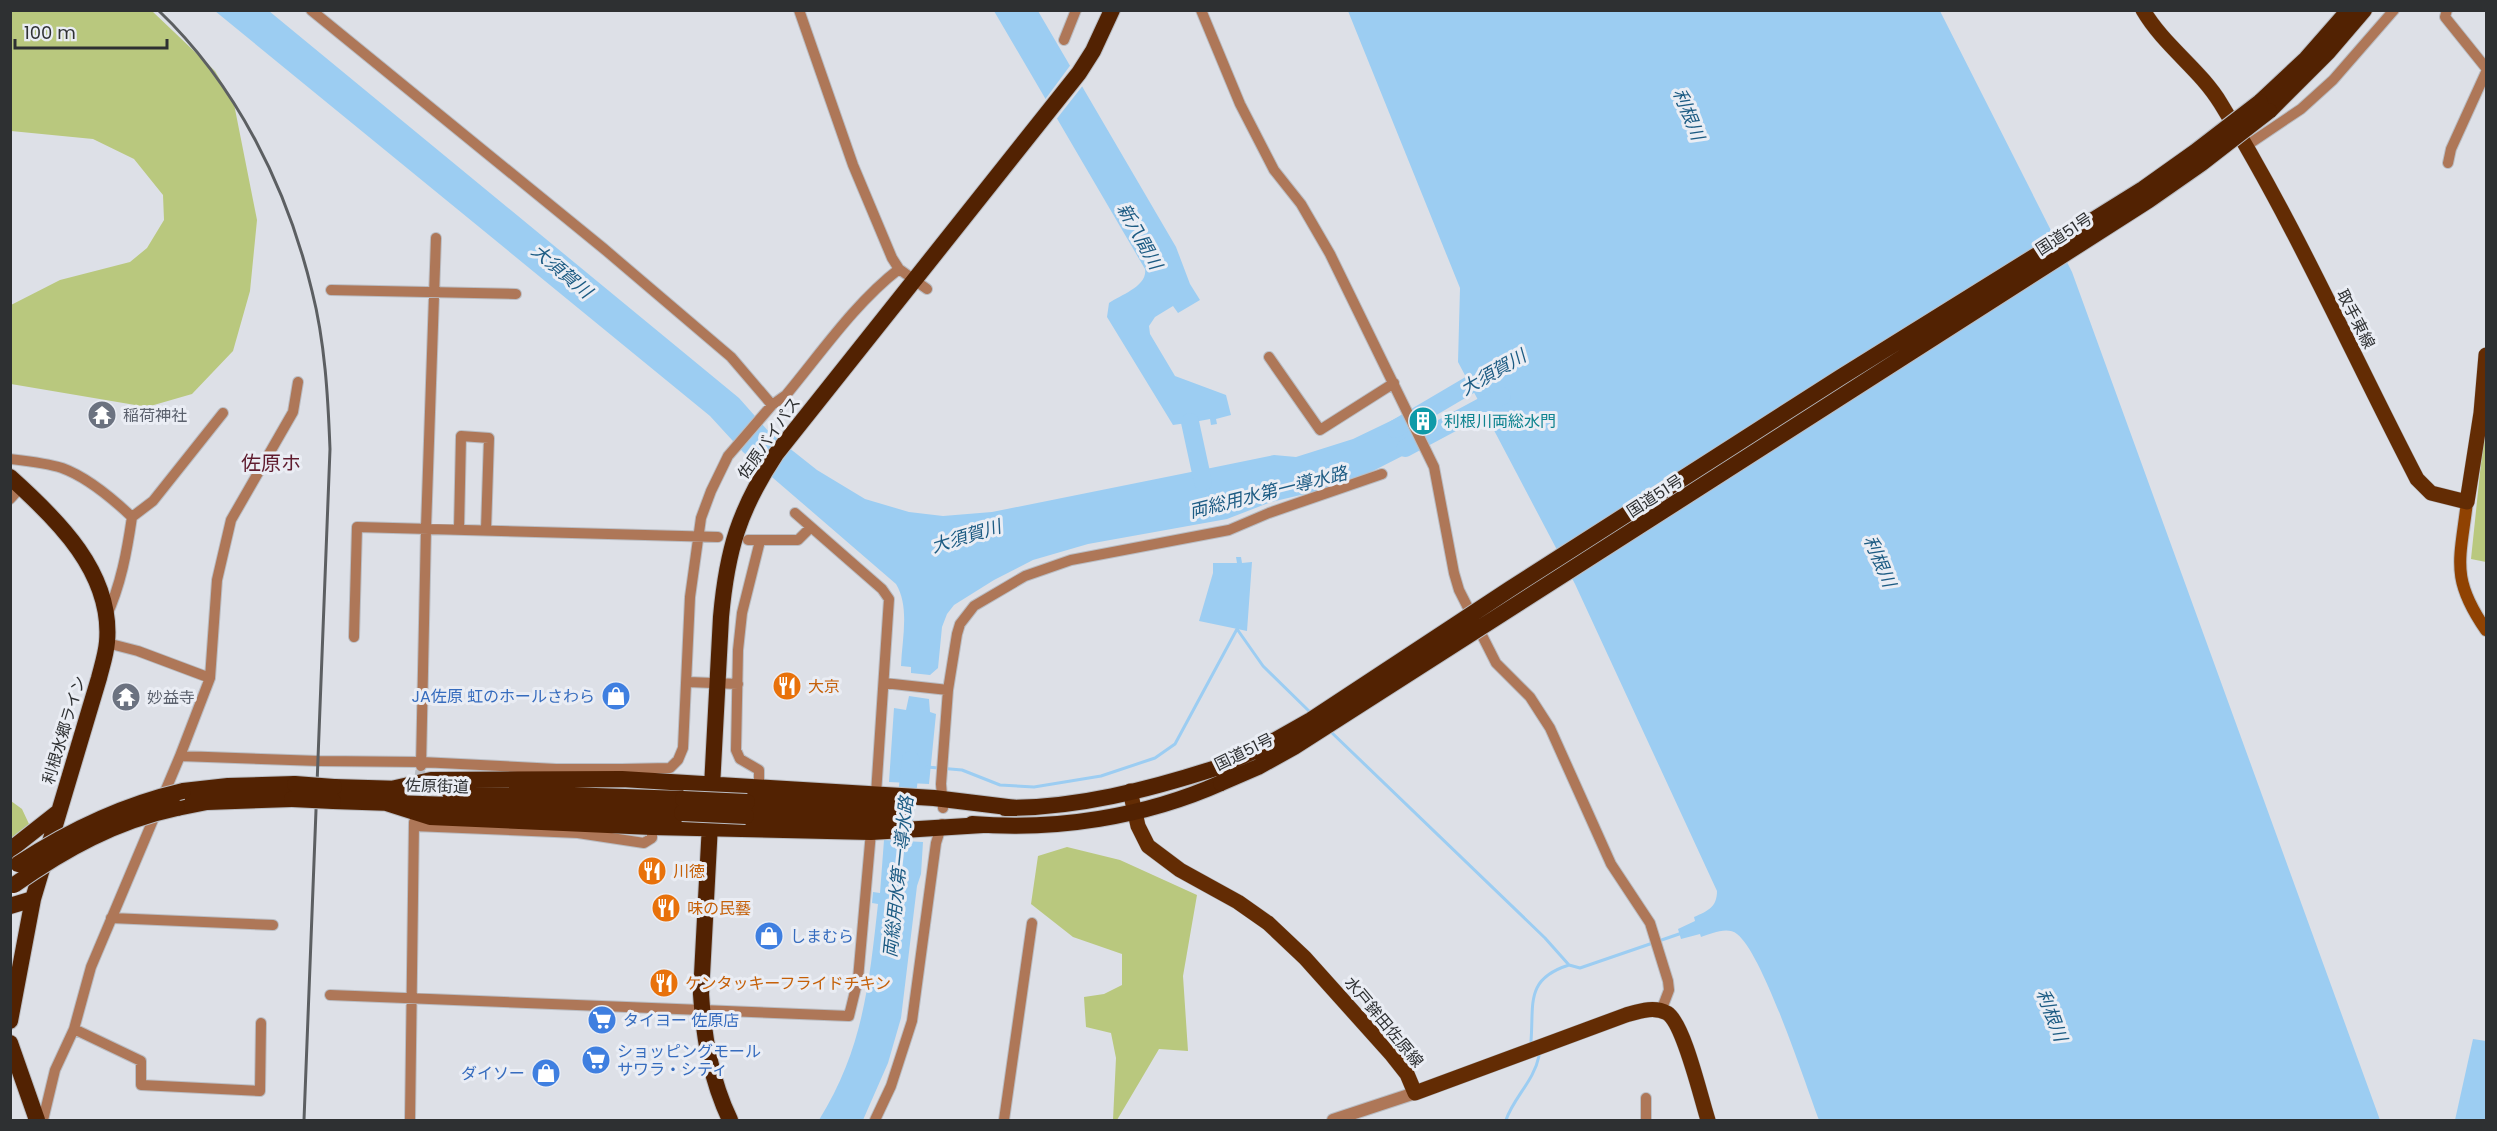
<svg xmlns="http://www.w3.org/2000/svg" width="2497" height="1131" viewBox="0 0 2497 1131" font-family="Poppins,'Noto Sans JP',sans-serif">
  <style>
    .green { fill: #b9c87e }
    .water { fill: #9ccdf2 }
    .pier { fill: #dde0e7 }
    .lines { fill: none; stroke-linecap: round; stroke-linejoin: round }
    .stream { stroke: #9ccdf2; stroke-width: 3 }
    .river { stroke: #9ccdf2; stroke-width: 18 }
    .minor-tunnel { stroke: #babdc3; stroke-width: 10; stroke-dasharray: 10 5; stroke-linecap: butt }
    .minor-casing { stroke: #babdc3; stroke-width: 12 }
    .tertiary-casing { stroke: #babdc3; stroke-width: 14 }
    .secondary-casing { stroke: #babdc3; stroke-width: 14 }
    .primary-casing { stroke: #babdc3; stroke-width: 16 }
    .trunk-casing { stroke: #babdc3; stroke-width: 18 }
    .minor { stroke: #ae7758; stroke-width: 10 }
    .tertiary { stroke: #ae7758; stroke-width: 12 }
    .secondary { stroke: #904202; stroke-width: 12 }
    .primary { stroke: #632c04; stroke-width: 15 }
    .trunk { stroke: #522202; stroke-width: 16 }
    .rail { stroke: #5c5f62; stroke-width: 3 }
    .trunk-bridge-casing { stroke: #babdc3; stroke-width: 18; stroke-linecap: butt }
    .trunk-bridge { stroke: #522202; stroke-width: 16 }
    .labels { text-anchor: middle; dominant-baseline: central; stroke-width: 6; stroke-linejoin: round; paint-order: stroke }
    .street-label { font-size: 16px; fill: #2e3032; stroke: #eaedf4 }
    .worship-label { font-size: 16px; fill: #5b616d; stroke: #eaedf4; text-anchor: start }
    .culture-label { font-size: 16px; fill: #0d838f; stroke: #eaedf4; text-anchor: start }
    .food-label { font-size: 16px; fill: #c56008; stroke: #eaedf4; text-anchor: start }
    .shop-label { font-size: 16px; fill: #366cbe; stroke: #eaedf4; text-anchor: start }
    .water-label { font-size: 18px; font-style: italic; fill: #1c5b83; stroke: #eaedf4 }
    .quarter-label { font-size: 20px; fill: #601c2f; stroke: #eaedf4 }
  </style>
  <rect width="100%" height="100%" fill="#dde0e7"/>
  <path class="green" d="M 11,10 L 152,11 L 215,71 L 234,104 L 257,220 L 250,291 L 233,351 L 192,394 L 147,407 L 11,384 L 11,305 L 60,280 L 130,262 L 147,248 L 164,220 L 163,195 L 134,159 L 93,139 L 11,131 Z
    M 2486,415 L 2486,562 L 2471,559 Z
    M 11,801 L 22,809 L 29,824 L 11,838 Z
    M 1067,847 L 1120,860 L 1197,895 L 1183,976 L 1188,1051 L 1159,1049 L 1117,1120 L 1113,1120 L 1116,1058 L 1111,1033 L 1086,1027 L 1084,997 L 1104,994 L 1122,985 L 1122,954 L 1073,937 L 1031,904 L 1038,856 Z"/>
  <path class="water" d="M 215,11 L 269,11 L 739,398 L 769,432 L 817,470 L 865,499 L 909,512 L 943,516 L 992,512 L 1196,471 L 1195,467 L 1204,465 L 1206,469 L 1274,455 L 1296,457 L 1353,439 L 1403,415 L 1418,448 L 1367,474 L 1322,490 L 1271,502 L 1227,519 L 1088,544 L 1033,560 L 994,580 L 954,605 L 947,614 L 942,627 L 938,668 L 930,675 L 911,673 L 911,667 L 901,666 C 902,639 910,607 896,584 L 743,452 L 710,416 Z
    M 994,11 L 1038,11 L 1176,247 L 1190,284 L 1200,300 L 1178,313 L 1173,306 L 1155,317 L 1149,326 L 1150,334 L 1175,376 L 1226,395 L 1231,415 L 1216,419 L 1217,424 L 1211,425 L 1210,419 L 1194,422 L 1199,445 L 1192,446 L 1187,423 L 1173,425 L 1107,317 L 1109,303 C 1121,295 1148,286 1145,269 Z
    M 1348,11 L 1940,11 L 2072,272 L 2380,1120 L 1819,1120 C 1805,1083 1763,954 1737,934 C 1727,926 1711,934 1701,937 L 1700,934 L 1681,939 L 1678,929 L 1695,921 L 1694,917 C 1708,911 1717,907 1717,891 L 1575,584 L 1458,362 L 1460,288 Z
    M 1236,557 L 1241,557 L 1242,563 L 1252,562 L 1247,631 L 1199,621 L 1213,573 L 1213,563 L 1237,563 Z
    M 909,696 L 929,699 L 930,712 L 936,714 L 929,784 L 889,782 L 894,708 L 906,710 Z
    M 884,840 L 923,842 L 921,874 L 917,886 L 901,1018 L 888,1063 L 863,1120 L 819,1120 C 863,1049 869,985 878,904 L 872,903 L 873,892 L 880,893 Z
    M 2473,1039 L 2486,1041 L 2486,1120 L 2455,1120 Z"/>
  <path class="pier" d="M 1072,63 L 1084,84 L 1055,121 L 1044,101 Z"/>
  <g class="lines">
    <path class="stream" d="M 1329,730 L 1545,938 L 1569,965 L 1580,968 L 1682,933
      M 927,767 L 962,770 L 1000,785 L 1034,787 L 1101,776 L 1155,758 L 1175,744 L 1237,629 L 1263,666 L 1311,713
      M 1531,1041 C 1534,1003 1525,979 1569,965
      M 1506,1120 C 1514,1097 1534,1081 1539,1056"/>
    <path class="river" d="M 1190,422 L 1203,482
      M 1395,429 L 1490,373
      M 1405,448 L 1502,396
      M 899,864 L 911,760"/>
    <path class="minor-tunnel" d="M 415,810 L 421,766"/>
    <g class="minor-casing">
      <path id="minor" d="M 311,10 L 603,248 L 731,357 L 772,405 L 728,456 L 711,491 L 701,518 L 690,597 L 683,748 L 678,760 L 670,768 L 622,769 L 622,779
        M 799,10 L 853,165 L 892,258 L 899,269 L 927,289
        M 1201,10 L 1240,104 L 1274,170 L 1301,204 L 1330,254 L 1434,467 L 1454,573 L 1459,590 L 1496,663 L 1530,697 L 1550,728 L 1611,864 L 1650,923 L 1668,981 L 1669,990 L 1661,1011
        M 2447,10 L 2445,17 L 2486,68
        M 1064,40 L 1076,10
        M 2246,146 L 2301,109 L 2333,80 L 2394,10
        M 2448,163 L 2451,149 L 2486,72
        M 331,290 L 516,294
        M 1269,357 L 1320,430 L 1394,383
        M 772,405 L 786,395 C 821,353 855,303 899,269
        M 10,459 C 27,461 46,463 62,468 C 87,477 113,499 132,517 C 127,551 121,585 106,617
        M 10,499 L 21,487
        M 795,513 L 882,589 L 889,599 L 876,794
        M 132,517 L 153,501 L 223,413
        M 459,529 L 461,436 L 489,438 L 486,530
        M 748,540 L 798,540 L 811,527
        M 354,637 L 357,527 L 718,537
        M 107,643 L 138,651 L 210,678
        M 688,682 L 738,684
        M 884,683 L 948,690
        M 180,756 L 210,678 L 217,580 L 231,520 L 293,412 L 298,382
        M 421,766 L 426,528 L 436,238
        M 759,787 L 759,770 L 740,759 L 736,750 L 738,650 L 742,613 L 760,541
        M 943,808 L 941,784 L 948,690 L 957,634 L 960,624 L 974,606 L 1025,576 L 1071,560 L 1229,530 L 1269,513 L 1382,474
        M 414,826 L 578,833 L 644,843 L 652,838 L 652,827
        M 111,918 L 273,925
        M 330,995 L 849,1016 L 858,979 L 871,832
        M 74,1029 L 141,1061 L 141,1085 L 260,1091 L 261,1023
        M 1646,1098 L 1646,1120
        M 43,1120 L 55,1070 L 74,1029 L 91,967 L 180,756 L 319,761 L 421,762 L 556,769 L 622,769
        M 410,1120 L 414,822
        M 875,1120 L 891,1086 L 912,1021 L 936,843 L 942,824
        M 1004,1120 L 1032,923"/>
    </g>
    <g class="tertiary-casing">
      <path id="tertiary" d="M 1333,1120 L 1415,1093"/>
    </g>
    <g class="secondary-casing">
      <path id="secondary" d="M 2467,502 C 2460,561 2450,578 2486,630"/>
    </g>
    <g class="primary-casing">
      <path id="primary" d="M 2143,10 C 2164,46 2200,69 2221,104 C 2295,224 2352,354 2417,479 L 2431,493 L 2467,502 L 2481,413 L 2486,355
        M 1130,791 L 1138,826 L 1148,846 L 1180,870 L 1238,902 L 1268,923 L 1305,958 L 1392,1055 L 1407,1074 L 1415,1093 L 1626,1015 C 1640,1011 1654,1006 1667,1013 C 1684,1023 1701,1099 1708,1120"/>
    </g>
    <g class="trunk-casing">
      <path id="trunk" d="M 2260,102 L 2306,59 L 2349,10
        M 2269,111 L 2328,52 L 2364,10
        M 10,477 C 57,519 113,573 107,642 C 106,654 102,666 99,678 L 33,899 L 10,1021
        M 334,787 L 402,789
        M 391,789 L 431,780 L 622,779 L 934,798 L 1016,808
        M 183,791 L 228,786 L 295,784
        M 449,791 L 683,799
        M 333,801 L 682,813
        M 747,802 L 905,807
        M 386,803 L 430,817 L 652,827 L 871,832 L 983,825
        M 177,808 L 207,802 L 292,799
        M 1005,808 C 1077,808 1148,790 1216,768
        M 746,816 L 898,820
        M 972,824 C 1055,831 1145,817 1221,783
        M 10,850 L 57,813
        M 10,906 L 33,899
        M 10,1043 L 37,1120
        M 730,1120 C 711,1080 704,1039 701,994 L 721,617 C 727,550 739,510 776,454 L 1079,73 L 1093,51 L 1112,10"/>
    </g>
    <use href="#minor" class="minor"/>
    <use href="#tertiary" class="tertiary"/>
    <use href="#secondary" class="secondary"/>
    <use href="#primary" class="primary"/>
    <use href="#trunk" class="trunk"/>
    <path class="rail" d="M 158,10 C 236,84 287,187 312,291 C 325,342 328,397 330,449 L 304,1120"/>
    <g class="trunk-bridge-casing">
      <path id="trunk-bridge" d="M 1216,768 L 1263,747 L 1311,720 L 1510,589 L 1841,377 L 2143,189 L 2195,152 L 2260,102
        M 1221,783 L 1258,767 L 1294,747 L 2149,200 L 2202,163 L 2269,111
        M 295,784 L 334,787
        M 292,799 L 333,801
        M 683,799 L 747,802
        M 682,813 L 746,816
        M 18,864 C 70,830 122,805 183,791
        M 14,885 C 65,849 116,821 177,808"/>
    </g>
    <use href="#trunk-bridge" class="trunk-bridge"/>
  </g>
  <defs>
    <g id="temple-disc" transform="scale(1.5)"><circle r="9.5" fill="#6b7280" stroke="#eaedf4"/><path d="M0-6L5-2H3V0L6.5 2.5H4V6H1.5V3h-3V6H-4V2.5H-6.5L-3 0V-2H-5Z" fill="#fff"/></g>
    <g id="building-disc" transform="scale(1.5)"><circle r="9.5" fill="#0f9aa8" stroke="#eaedf4"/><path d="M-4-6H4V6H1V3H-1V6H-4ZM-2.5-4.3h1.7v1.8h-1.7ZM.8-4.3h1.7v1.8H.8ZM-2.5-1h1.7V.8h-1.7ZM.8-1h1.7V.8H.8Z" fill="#fff"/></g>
    <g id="restaurant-disc" transform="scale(1.5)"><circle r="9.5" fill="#e8710a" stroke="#eaedf4"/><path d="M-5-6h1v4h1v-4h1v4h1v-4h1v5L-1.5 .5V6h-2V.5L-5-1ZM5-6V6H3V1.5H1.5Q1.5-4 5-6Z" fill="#fff"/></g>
    <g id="shop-disc" transform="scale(1.5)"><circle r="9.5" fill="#3f7fe0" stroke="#eaedf4"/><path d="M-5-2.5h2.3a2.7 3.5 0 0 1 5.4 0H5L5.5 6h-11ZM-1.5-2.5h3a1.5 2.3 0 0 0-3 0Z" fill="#fff"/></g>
    <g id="supermarket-disc" transform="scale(1.5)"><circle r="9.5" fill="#3f7fe0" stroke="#eaedf4"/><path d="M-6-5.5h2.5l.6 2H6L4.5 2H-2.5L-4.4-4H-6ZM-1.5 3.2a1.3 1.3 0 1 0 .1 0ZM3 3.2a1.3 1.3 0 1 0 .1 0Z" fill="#fff"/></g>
  </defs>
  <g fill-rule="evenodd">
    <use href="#temple-disc" x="102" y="415"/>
    <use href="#building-disc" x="1423" y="421"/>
    <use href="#restaurant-disc" x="787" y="686"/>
    <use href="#shop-disc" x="616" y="696"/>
    <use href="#temple-disc" x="126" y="697"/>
    <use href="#restaurant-disc" x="652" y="871"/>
    <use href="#restaurant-disc" x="666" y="908"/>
    <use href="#shop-disc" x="769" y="936"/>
    <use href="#restaurant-disc" x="664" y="983"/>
    <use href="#supermarket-disc" x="602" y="1020"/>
    <use href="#supermarket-disc" x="596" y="1060"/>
    <use href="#shop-disc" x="546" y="1073"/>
  </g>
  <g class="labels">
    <g class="street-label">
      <text transform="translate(2064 234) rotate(-33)">国道51号</text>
      <text transform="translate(2356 319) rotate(63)">取手東線</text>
      <text transform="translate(769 438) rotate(-55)">佐原バイパス</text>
      <text transform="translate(1655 496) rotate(-33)">国道51号</text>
      <text transform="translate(64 730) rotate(-73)">利根水郷ライン</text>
      <text transform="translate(1244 752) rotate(-26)">国道51号</text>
      <text transform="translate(437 786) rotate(2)">佐原街道</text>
      <text transform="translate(1384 1022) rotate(50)">水戸鉾田佐原線</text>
    </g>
    <g class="worship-label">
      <text x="123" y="415">稲荷神社</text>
      <text x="147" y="697">妙益寺</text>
    </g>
    <g class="culture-label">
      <text x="1444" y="421">利根川両総水門</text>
    </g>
    <g class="food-label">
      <text x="808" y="686">大京</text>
      <text x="673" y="871">川徳</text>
      <text x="687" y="908">味の民藝</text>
      <text x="685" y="983">ケンタッキーフライドチキン</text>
    </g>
    <g class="shop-label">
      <text x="595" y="696" text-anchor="end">JA佐原 虹のホールさわら</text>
      <text x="790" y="936">しまむら</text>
      <text x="623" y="1020">タイヨー 佐原店</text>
      <text x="617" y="1051">ショッピングモール<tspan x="617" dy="18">サワラ・シティ</tspan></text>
      <text x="525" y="1073" text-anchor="end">ダイソー</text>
    </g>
    <g class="water-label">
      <text transform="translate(1689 114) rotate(68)">利根川</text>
      <text transform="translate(1140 236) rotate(61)">新八間川</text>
      <text transform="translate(562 271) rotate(40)">大須賀川</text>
      <text transform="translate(1493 372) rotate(-30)">大須賀川</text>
      <text transform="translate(1268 492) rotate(-14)">両総用水第一導水路</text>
      <text transform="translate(966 536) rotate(-17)">大須賀川</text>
      <text transform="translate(1880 561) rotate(67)">利根川</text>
      <text transform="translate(898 877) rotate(-84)">両総用水第一導水路</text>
      <text transform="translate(2052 1015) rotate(69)">利根川</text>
    </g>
    <g class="quarter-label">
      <text x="271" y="463">佐原ホ</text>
    </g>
  </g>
  <rect width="2497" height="1131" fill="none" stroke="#2e3032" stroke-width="24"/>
  <path d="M15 39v9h152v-9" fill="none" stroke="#2e3032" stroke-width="3"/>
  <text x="24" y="39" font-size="18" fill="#2e3032" stroke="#eaedf4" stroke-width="4.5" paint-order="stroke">100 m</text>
</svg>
